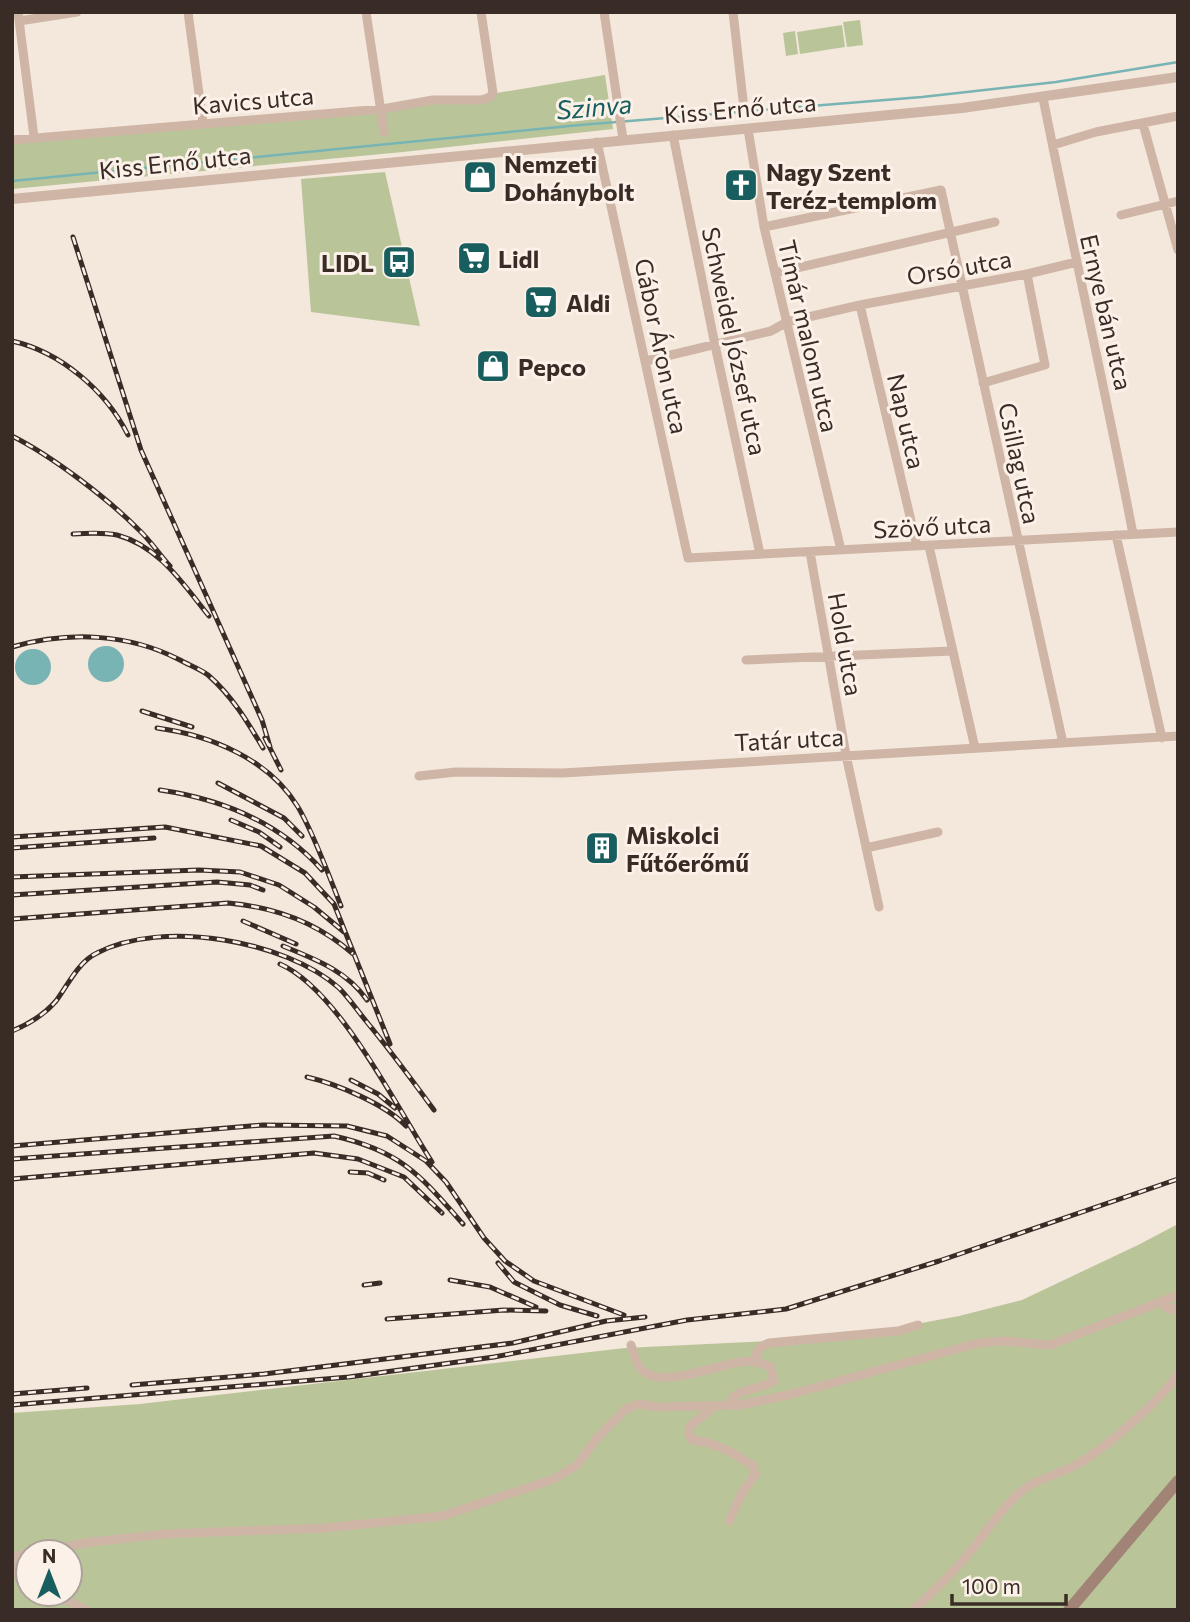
<svg xmlns="http://www.w3.org/2000/svg" width="1190" height="1622" viewBox="0 0 1190 1622" font-family="Commissioner,sans-serif">
  <style>
    .green { fill: #b9c599; fill-rule: evenodd }
    .water { fill: #77b4b3 }
    .lines { fill: none; stroke-linecap: round; stroke-linejoin: round }
    .stream { stroke: #77b4b3; stroke-width: 2.5 }
    .minor { stroke: #ceb5a6; stroke-width: 9 }
    .tertiary { stroke: #ceb5a6; stroke-width: 10 }
    .secondary { stroke: #a28477; stroke-width: 12 }
    .rail-casing { stroke: #392c27; stroke-width: 5 }
    .rail { stroke: #fbf1e8; stroke-width: 2.5; stroke-dasharray: 8; stroke-linecap: butt }
    .labels { text-anchor: middle; dominant-baseline: central; stroke-width: 6; stroke-linejoin: round; paint-order: stroke }
    .street-label { font-size: 24px; fill: #392c27; stroke: #fbf1e8 }
    .poi-label { font-size: 24px; font-weight: bold; fill: #392c27; stroke: #fbf1e8; text-anchor: start }
    .water-label { font-size: 26px; font-style: italic; fill: #195e5f; stroke: #fbf1e8 }
  </style>
  <rect width="100%" height="100%" fill="#f4e7db"/>
  <path class="green" d="M 860,20 L 863,45 L 847,47 L 843,22 Z
    M 842,25 L 845,47 L 800,54 L 797,32 Z
    M 795,31 L 798,54 L 786,56 L 783,33 Z
    M 605,75 L 613,129 L 403,152 L 12,189 L 12,143 L 383,112 Z
    M 385,172 L 420,326 L 311,312 L 301,179 Z
    M 1178,1224 L 1178,1610 L 12,1610 L 12,1413 L 140,1404 L 625,1348 L 771,1341 L 895,1328 L 959,1316 L 1022,1300 L 1138,1245 ZM 28,1552 L 70,1552 L 70,1594 L 28,1594 Z"/>
  <path class="water" d="M88 664a18 18 0 1 1 36 0a18 18 0 1 1-36 0Z
    M15 667a18 18 0 1 1 36 0a18 18 0 1 1-36 0Z"/>
  <g class="lines">
    <path class="stream" d="M 12,181 L 580,125 L 922,97 L 1056,82 L 1178,62"/>
    <path class="minor" d="M 18,12 L 34,137
      M 188,12 L 203,123
      M 366,12 L 384,132
      M 604,12 L 623,139
      M 733,12 L 743,100
      M 19,21 L 77,12
      M 1043,98 C 1072,244 1105,388 1133,534
      M 1143,124 L 1178,250
      M 748,129 L 764,227 L 841,550
      M 673,135 L 715,345 L 760,554
      M 12,140 L 382,109 L 433,100 L 482,100 L 490,97 L 493,93 L 481,12
      M 597,142 L 688,558 L 1178,532
      M 1053,145 L 1096,132 L 1178,116
      M 1121,215 L 1178,201
      M 764,227 L 941,190 L 1063,743
      M 775,273 L 995,222
      M 1027,274 L 1077,262
      M 860,305 L 917,546
      M 646,361 L 771,331 L 787,322 L 860,305 L 1027,274 L 1045,365 L 983,383
      M 1116,535 L 1162,738
      M 929,546 L 975,748
      M 810,552 L 846,755 L 879,907
      M 746,660 L 952,651
      M 419,776 L 456,772 L 563,773 L 1178,736
      M 866,848 L 938,832
      M 1162,1301 L 1168,1309 L 1178,1309
      M 631,1345 C 634,1353 636,1365 642,1370 C 664,1391 722,1361 750,1361 C 757,1362 764,1364 771,1367 L 774,1381 C 760,1389 743,1388 732,1398 L 733,1403 L 739,1405 L 788,1395 L 978,1343 L 1005,1341 L 1050,1345 L 1178,1295
      M 760,1363 L 756,1358 C 756,1349 761,1346 769,1343 L 898,1331 L 918,1325
      M 713,1408 L 690,1426 L 689,1434 L 692,1440 C 713,1442 736,1454 753,1466 L 755,1475 L 743,1491 L 729,1521
      M 37,1552 L 91,1542 L 166,1534 L 325,1528 L 442,1516 L 554,1479 L 577,1465 L 597,1438 L 626,1409 L 639,1404 L 658,1407 L 739,1405
      M 12,1562 L 16,1556 L 28,1554
      M 12,1571 L 28,1580
      M 54,1594 L 86,1610
      M 913,1610 C 933,1592 952,1574 969,1553 C 985,1534 999,1511 1017,1495 C 1034,1479 1054,1476 1074,1466 C 1104,1450 1159,1402 1178,1374"/>
    <path class="tertiary" d="M 12,199 L 962,108 L 1178,77"/>
    <path class="secondary" d="M 1069,1610 L 1178,1481"/>
    <g class="rail-casing">
      <path id="rail" d="M 73,237 L 141,450 L 262,720 L 270,747
        M 12,341 C 61,352 106,391 128,435
        M 12,436 C 52,456 107,498 138,529 C 150,540 159,554 170,566
        M 73,534 C 87,533 103,532 117,535 C 159,546 183,584 209,616
        M 12,647 C 68,631 128,633 180,660 C 189,665 200,669 208,675 C 232,696 247,721 263,748
        M 142,711 L 192,727
        M 157,728 C 210,735 269,759 298,807 C 314,834 329,876 341,906
        M 265,738 L 281,770
        M 218,783 L 284,818 L 302,836
        M 160,790 C 222,799 280,823 322,870
        M 231,820 L 259,832 L 280,847
        M 12,837 L 165,827 L 261,846 L 305,873 L 334,904 L 390,1044
        M 12,848 L 154,838
        M 12,877 L 199,870 L 240,872 L 279,885 L 314,907 L 344,932
        M 12,895 L 217,882 L 250,885 L 263,890
        M 12,919 L 228,903 C 274,907 318,923 353,954
        M 243,921 L 296,944
        M 283,946 C 315,959 347,971 367,1000
        M 280,964 C 339,990 397,1108 432,1162
        M 12,1031 C 29,1024 44,1015 56,1001 C 68,985 78,962 97,953 C 162,919 285,940 339,988 C 349,998 357,1010 366,1021 C 390,1050 412,1080 434,1110
        M 307,1077 C 337,1084 385,1104 406,1126
        M 351,1080 L 378,1094 L 395,1108
        M 12,1146 L 263,1125 L 347,1126 L 387,1136 L 426,1161 L 446,1182 L 484,1238 L 505,1261 L 534,1281 L 624,1315
        M 12,1159 L 334,1136 C 401,1151 420,1175 463,1224
        M 350,1172 L 368,1173 L 384,1180
        M 12,1179 L 314,1153 L 358,1159 L 404,1177 L 442,1213
        M 498,1263 L 514,1282 L 560,1305 L 597,1316
        M 450,1280 L 490,1287 L 536,1307
        M 364,1285 L 380,1283
        M 387,1319 L 504,1310 L 546,1311
        M 132,1385 L 264,1374 L 513,1343 L 606,1321 L 645,1317
        M 12,1394 L 87,1388
        M 12,1405 L 349,1377 L 494,1357 L 687,1320 L 786,1309 L 939,1261 L 1178,1179"/>
    </g>
    <use href="#rail" class="rail"/>
  </g>
  <defs>
    <g id="shop-square" transform="scale(1.75)"><rect x="-9" y="-9" width="18" height="18" rx="4" fill="#195e5f" stroke="#fbf1e8"/><path d="M-5-2.5h2.3a2.7 3.5 0 0 1 5.4 0H5L5.5 6h-11ZM-1.5-2.5h3a1.5 2.3 0 0 0-3 0Z" fill="#fff"/></g>
    <g id="church-square" transform="scale(1.75)"><rect x="-9" y="-9" width="18" height="18" rx="4" fill="#195e5f" stroke="#fbf1e8"/><path d="M-1.2-6h2.4v3.5h3.3v2.4h-3.3V6h-2.4V-.1h-3.3v-2.4h3.3Z" fill="#fff"/></g>
    <g id="supermarket-square" transform="scale(1.75)"><rect x="-9" y="-9" width="18" height="18" rx="4" fill="#195e5f" stroke="#fbf1e8"/><path d="M-6-5.5h2.5l.6 2H6L4.5 2H-2.5L-4.4-4H-6ZM-1.5 3.2a1.3 1.3 0 1 0 .1 0ZM3 3.2a1.3 1.3 0 1 0 .1 0Z" fill="#fff"/></g>
    <g id="bus-square" transform="scale(1.75)"><rect x="-9" y="-9" width="18" height="18" rx="4" fill="#195e5f" stroke="#fbf1e8"/><path d="M-5-6H5V4H4V6H2V4H-2V6H-4V4H-5ZM-3.5-4V0h7V-4ZM-3.5 1.2v1.5H-2V1.2ZM2 1.2v1.5H3.5V1.2Z" fill="#fff"/></g>
    <g id="building-square" transform="scale(1.75)"><rect x="-9" y="-9" width="18" height="18" rx="4" fill="#195e5f" stroke="#fbf1e8"/><path d="M-4-6H4V6H1V3H-1V6H-4ZM-2.5-4.3h1.7v1.8h-1.7ZM.8-4.3h1.7v1.8H.8ZM-2.5-1h1.7V.8h-1.7ZM.8-1h1.7V.8H.8Z" fill="#fff"/></g>
  </defs>
  <g fill-rule="evenodd">
    <use href="#shop-square" x="480" y="177"/>
    <use href="#church-square" x="741" y="185"/>
    <use href="#supermarket-square" x="474" y="258"/>
    <use href="#bus-square" x="399" y="262"/>
    <use href="#supermarket-square" x="541" y="302"/>
    <use href="#shop-square" x="493" y="366"/>
    <use href="#building-square" x="602" y="848"/>
  </g>
  <g class="labels">
    <g class="street-label">
      <text transform="translate(253 100) rotate(-5)">Kavics utca</text>
      <text transform="translate(740 108) rotate(-5)">Kiss Ernő utca</text>
      <text transform="translate(175 162) rotate(-6)">Kiss Ernő utca</text>
      <text transform="translate(959 267) rotate(-10)">Orsó utca</text>
      <text transform="translate(1107 312) rotate(77)">Ernye bán utca</text>
      <text transform="translate(809 336) rotate(77)">Tímár malom utca</text>
      <text transform="translate(735 341) rotate(78)">Schweidel József utca</text>
      <text transform="translate(662 346) rotate(78)">Gábor Áron utca</text>
      <text transform="translate(907 421) rotate(77)">Nap utca</text>
      <text transform="translate(1020 463) rotate(78)">Csillag utca</text>
      <text transform="translate(932 526) rotate(-3)">Szövő utca</text>
      <text transform="translate(846 644) rotate(80)">Hold utca</text>
      <text transform="translate(789 739) rotate(-3)">Tatár utca</text>
    </g>
    <g class="poi-label">
      <text x="504" y="163">Nemzeti<tspan x="504" dy="28">Dohánybolt</tspan></text>
      <text x="766" y="171">Nagy Szent<tspan x="766" dy="28">Teréz-templom</tspan></text>
      <text x="498" y="258">Lidl</text>
      <text x="374" y="262" text-anchor="end">LIDL</text>
      <text x="566" y="302">Aldi</text>
      <text x="518" y="366">Pepco</text>
      <text x="626" y="834">Miskolci<tspan x="626" dy="28">Fűtőerőmű</tspan></text>
    </g>
    <g class="water-label">
      <text transform="translate(594 106) rotate(-5)">Szinva</text>
    </g>
  </g>
  <rect width="1190" height="1622" fill="none" stroke="#392c27" stroke-width="28"/>
  <g transform="translate(49 1573)"><circle r="33" fill="#fbf1e8" stroke="#ada29b" stroke-width="2"/>
  <path d="M0-5L12 26L0 18L-12 26Z" fill="#195e5f"/>
  <text y="-10" font-size="19" font-weight="bold" text-anchor="middle" fill="#392c27">N</text>
  </g>
  <path d="M952 1594v10h114v-10" fill="none" stroke="#392c27" stroke-width="3.5"/>
  <text x="962" y="1594" font-size="21" fill="#392c27" stroke="#fbf1e8" stroke-width="5" paint-order="stroke">100 m</text>
</svg>
